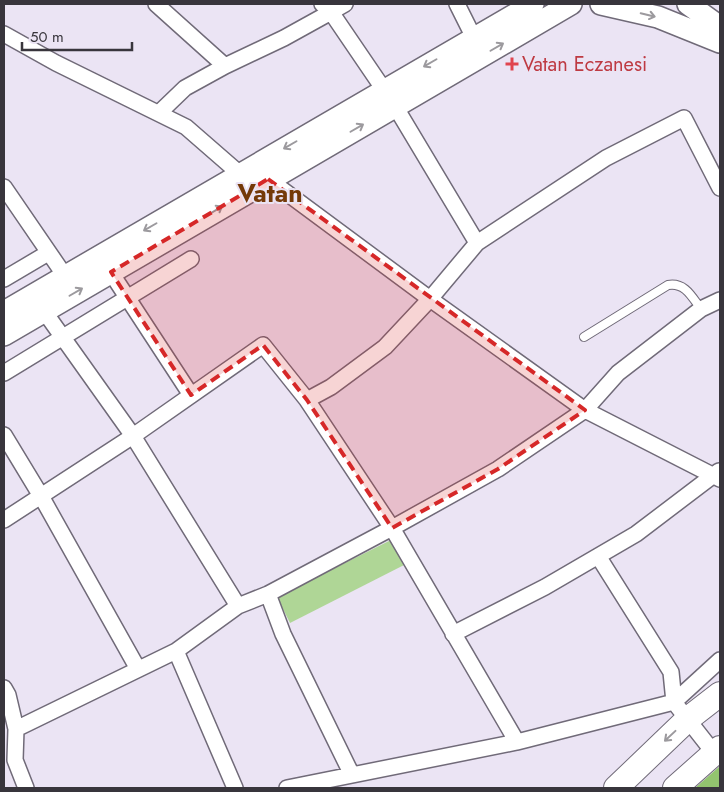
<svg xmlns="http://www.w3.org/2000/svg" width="724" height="792" viewBox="0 0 724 792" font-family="Jost,sans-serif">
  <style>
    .green { fill: #afd696 }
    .forest { fill: #93c46f }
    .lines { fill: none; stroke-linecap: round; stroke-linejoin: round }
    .lane-casing { stroke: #706a78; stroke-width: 10 }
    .street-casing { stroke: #706a78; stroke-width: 18 }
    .secondary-casing { stroke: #706a78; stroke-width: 24 }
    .primary-casing { stroke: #706a78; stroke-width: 26 }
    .lane { stroke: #fff; stroke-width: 8 }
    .street { stroke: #fff; stroke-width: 15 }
    .secondary { stroke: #fff; stroke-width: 21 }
    .primary { stroke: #fff; stroke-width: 24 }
    .oneway { stroke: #9c9a9e }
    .marked { fill: #d62828; fill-opacity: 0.2; stroke: #d62828; stroke-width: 4; stroke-dasharray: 10 6; stroke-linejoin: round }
    .health-dot { fill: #e0444e; stroke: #ebe4f4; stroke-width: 2 }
    .labels { text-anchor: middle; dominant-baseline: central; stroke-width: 4; stroke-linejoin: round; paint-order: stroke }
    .health-label { font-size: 20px; fill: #be3a42; stroke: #ebe4f4; text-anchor: start }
    .district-label { font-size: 25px; font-weight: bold; fill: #743908; stroke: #ebe4f4 }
  </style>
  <rect width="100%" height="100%" fill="#ebe4f4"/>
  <path class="green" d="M 395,538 L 408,563 L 290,623 L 277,597 Z"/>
  <path class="forest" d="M 720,766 L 720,788 L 695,788 Z"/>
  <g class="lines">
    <g class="lane-casing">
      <path id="lane" d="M 584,337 L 668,285 C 685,282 692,297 701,309"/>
    </g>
    <g class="street-casing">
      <path id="street" d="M 156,4 L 225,66 L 284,38 L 331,12 L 322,4
        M 345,4 L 331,12 L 395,106 L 477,243
        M 457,4 L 474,38
        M 4,34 L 56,63 L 186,127 L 240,174 L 247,181
        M 159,113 L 185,88 L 225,66
        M 263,174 L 268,179 L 430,299 L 585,410 L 720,479
        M 4,187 L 65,276
        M 106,265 L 191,395
        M 4,279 L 48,253
        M 44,311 L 133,436 L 238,606
        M 4,373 L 191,259
        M 307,400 L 331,387 L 385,347 L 430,299 L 477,243 L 606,158 L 684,118 L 720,188
        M 4,435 L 41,496 L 138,669
        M 4,520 L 133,436 L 263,345 L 307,400 L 392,528 L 517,742 L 674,702 L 714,753
        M 598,556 L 671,672 L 674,702
        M 268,594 L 283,634 L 352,775
        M 453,634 L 545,587 L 636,534 L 719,471
        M 176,651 L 235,788
        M 4,688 L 8,695 L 16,729 L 15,760 L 26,788
        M 674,702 L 720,660
        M 16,729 L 176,651 L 238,606 L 268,594 L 392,528 L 498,469 L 585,410 L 618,373 L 701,309 L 720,300
        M 287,788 L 517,742"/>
    </g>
    <g class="secondary-casing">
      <path id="secondary" d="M 601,4 L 658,17 L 720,42
        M 688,4 L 720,27
        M 4,312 L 533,4
        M 4,335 L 571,4"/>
    </g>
    <g class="primary-casing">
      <path id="primary" d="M 616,788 L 689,718 L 720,694
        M 675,788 L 720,748"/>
    </g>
    <use href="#lane" class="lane"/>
    <use href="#street" class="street"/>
    <use href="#secondary" class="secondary"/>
    <use href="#primary" class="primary"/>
  </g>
  <defs><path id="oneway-shaft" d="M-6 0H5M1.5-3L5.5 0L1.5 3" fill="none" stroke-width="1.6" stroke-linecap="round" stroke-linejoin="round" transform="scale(1.25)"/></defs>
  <g class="oneway">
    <use href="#oneway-shaft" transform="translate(648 15) rotate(13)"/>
    <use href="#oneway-shaft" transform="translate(497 47) rotate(-30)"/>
    <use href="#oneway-shaft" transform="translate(430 63) rotate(150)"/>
    <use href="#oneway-shaft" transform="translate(357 128) rotate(-30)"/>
    <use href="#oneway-shaft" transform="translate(290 145) rotate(150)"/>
    <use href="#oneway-shaft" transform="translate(216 210) rotate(-31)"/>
    <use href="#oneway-shaft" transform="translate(150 227) rotate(150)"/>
    <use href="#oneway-shaft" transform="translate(76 292) rotate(-30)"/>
    <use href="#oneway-shaft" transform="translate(670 736) rotate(137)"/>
  </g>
  <path class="marked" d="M 268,179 L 585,410 L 498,469 L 392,528 L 307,400 L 263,345 L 191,395 L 111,272 Z"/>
  <path class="health-dot" d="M509.5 56.5h5v5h5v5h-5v5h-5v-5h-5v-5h5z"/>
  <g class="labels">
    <g class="health-label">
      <text x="522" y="64">Vatan Eczanesi</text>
    </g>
    <g class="district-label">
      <text x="270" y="193">Vatan</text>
    </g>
  </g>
  <rect width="724" height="792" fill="none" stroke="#38353c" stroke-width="10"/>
  <path d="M22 42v8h110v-8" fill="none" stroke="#38353c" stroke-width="2.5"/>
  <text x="30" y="42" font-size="15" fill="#38353c" stroke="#ebe4f4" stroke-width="4" paint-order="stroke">50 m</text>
</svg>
